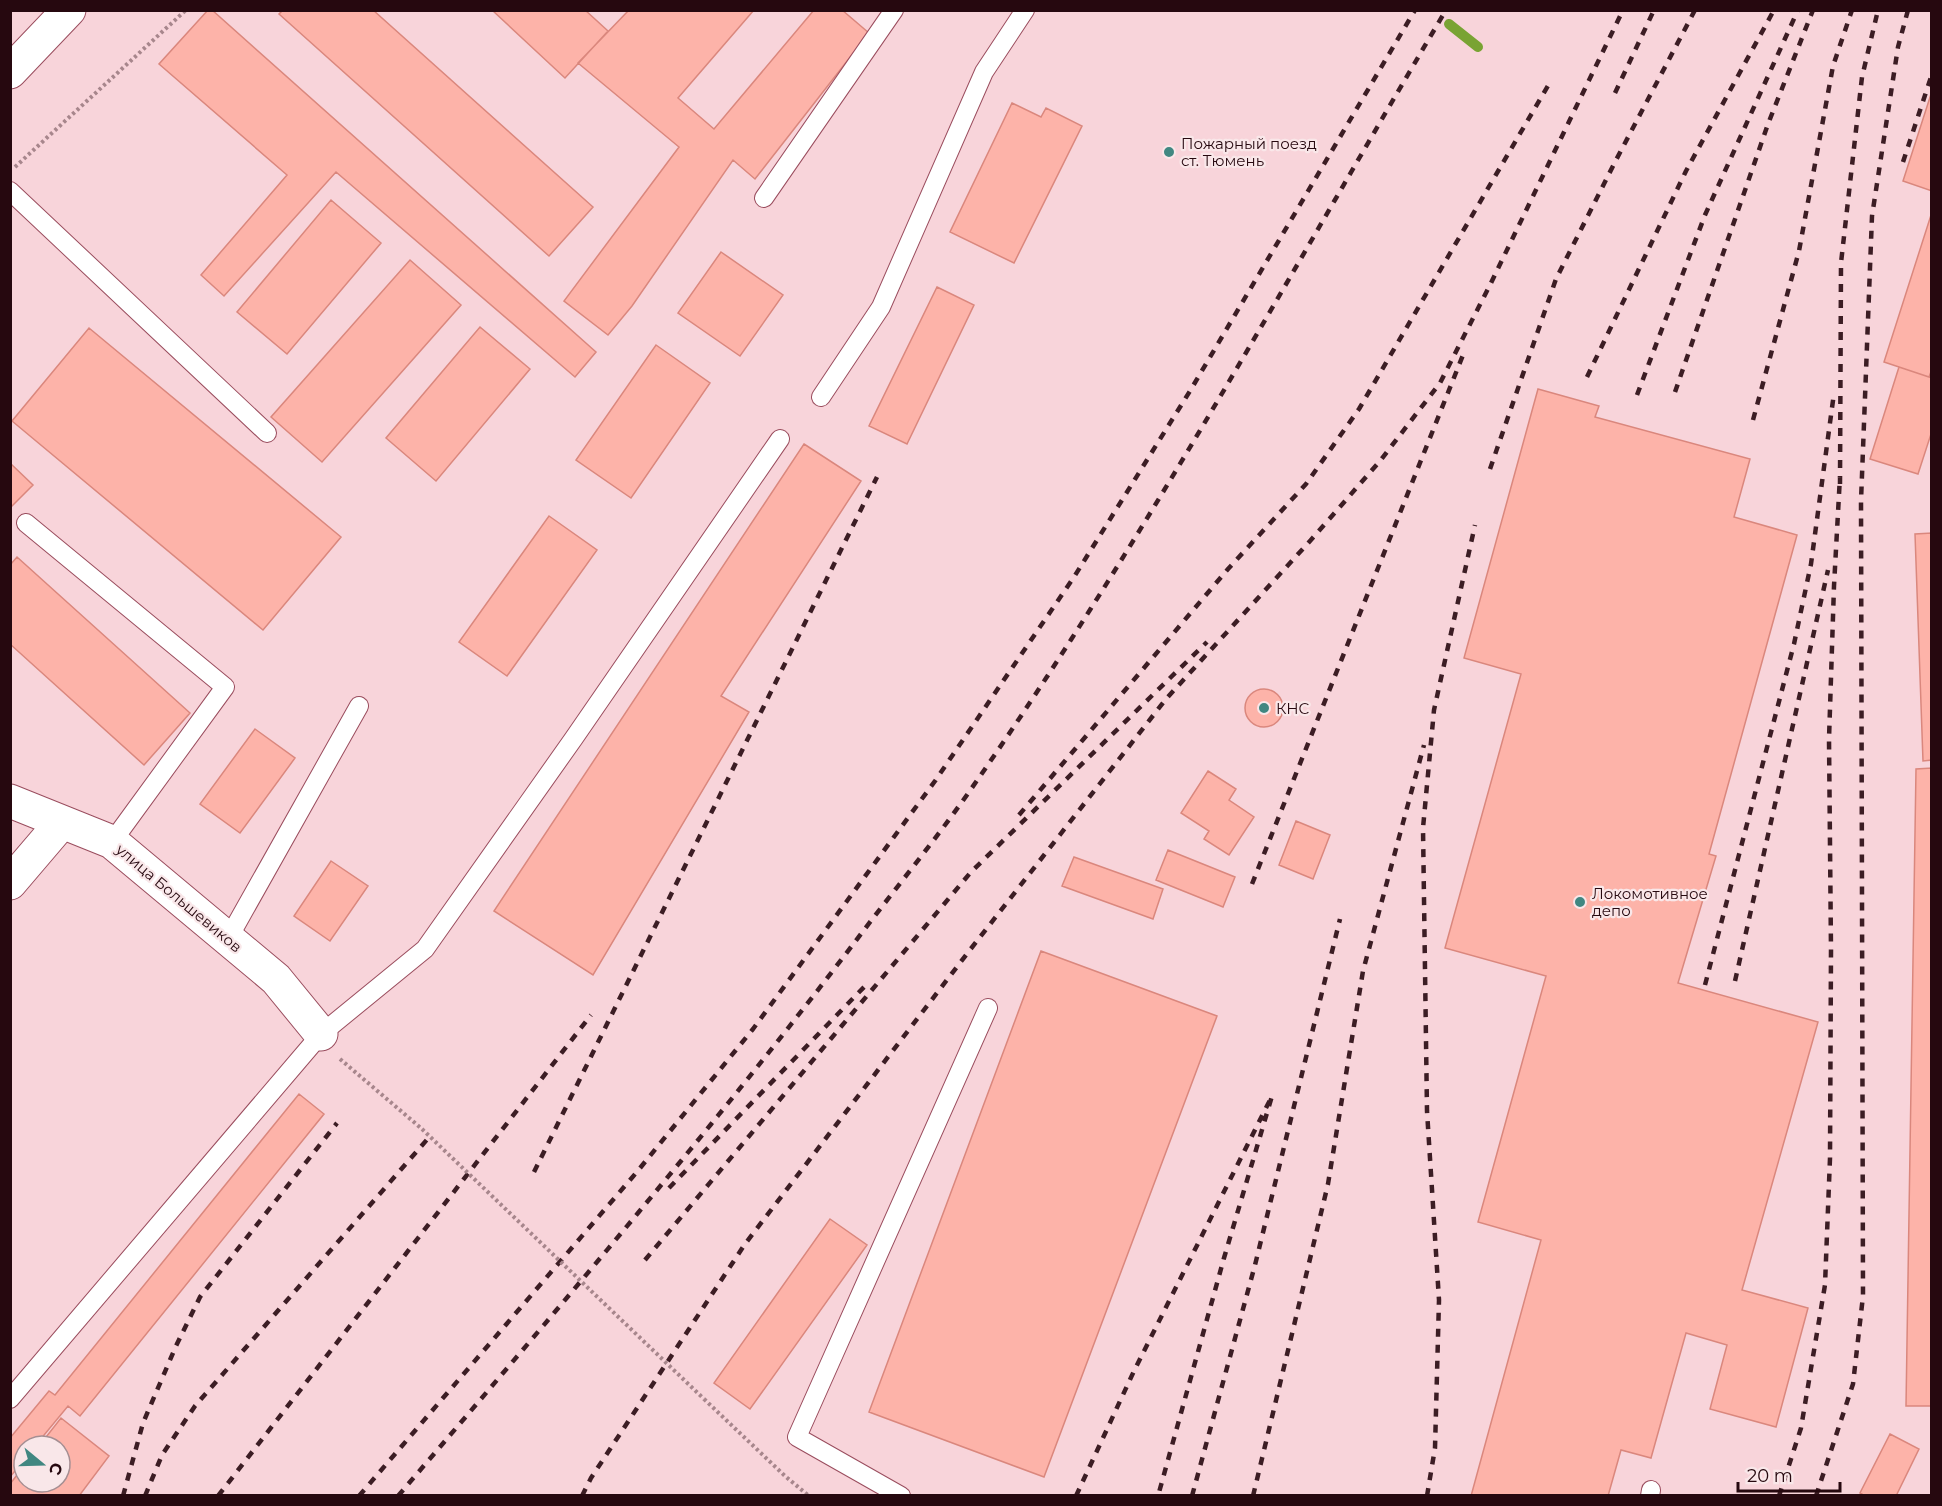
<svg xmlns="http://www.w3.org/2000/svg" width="1942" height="1506" viewBox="0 0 1942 1506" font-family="Montserrat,sans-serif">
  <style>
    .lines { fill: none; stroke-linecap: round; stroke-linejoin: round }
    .stream { stroke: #79a333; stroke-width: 10 }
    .building { fill: #fdb3a9; stroke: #da877d; stroke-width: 1.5 }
    .lane-casing { stroke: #9a4d5e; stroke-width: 20 }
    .street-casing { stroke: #9a4d5e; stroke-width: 35 }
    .secondary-casing { stroke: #9a4d5e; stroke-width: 35 }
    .path { stroke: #a7868c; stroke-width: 4; stroke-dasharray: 3 3; stroke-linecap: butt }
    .lane { stroke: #fff; stroke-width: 18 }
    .street { stroke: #fff; stroke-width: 33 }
    .secondary { stroke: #fff; stroke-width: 33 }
    .rail { stroke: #3c1d24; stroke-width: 4.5; stroke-dasharray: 8 8; stroke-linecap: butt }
    .path-bridge { stroke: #a7868c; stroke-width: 4; stroke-dasharray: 3 3; stroke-linecap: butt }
    .poi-dot { fill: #418781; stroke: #f9e7e9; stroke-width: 2 }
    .labels { text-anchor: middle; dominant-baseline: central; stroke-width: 4.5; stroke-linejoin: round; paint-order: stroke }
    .poi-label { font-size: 15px; fill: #26080f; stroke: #f9e7e9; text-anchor: start }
    .street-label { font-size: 15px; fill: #26080f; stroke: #f9e7e9 }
  </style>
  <rect width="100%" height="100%" fill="#f8d4da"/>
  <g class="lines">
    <path class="stream" d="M 1449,24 L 1478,47"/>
  </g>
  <path class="building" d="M 208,10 L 212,10 L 596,352 L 575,377 L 336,172 L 224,296 L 201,275 L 287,175 L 159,64 Z
    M 283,10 L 373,10 L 593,207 L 549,256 L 279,14 Z
    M 492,10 L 585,10 L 608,31 L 565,78 Z
    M 629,10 L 754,10 L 678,98 L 714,129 L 814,10 L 842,10 L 869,33 L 755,179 L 733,160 L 632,306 L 608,335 L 564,301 L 679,147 L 578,63 Z
    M 1932,91 L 1932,191 L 1903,181 Z
    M 1012,103 L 1041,117 L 1046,108 L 1082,126 L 1014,263 L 950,232 Z
    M 331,200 L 381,243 L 287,354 L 237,312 Z
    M 1932,212 L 1932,369 L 1929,377 L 1884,362 Z
    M 721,252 L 783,295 L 740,356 L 678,313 Z
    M 410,260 L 461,305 L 322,462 L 271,417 Z
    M 937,287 L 974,305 L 907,444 L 869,426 Z
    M 480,327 L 530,369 L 436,481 L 386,438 Z
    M 89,328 L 341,537 L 263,630 L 12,421 Z
    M 656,345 L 710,383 L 631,498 L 576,460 Z
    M 1899,367 L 1932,378 L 1932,431 L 1918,474 L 1870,459 Z
    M 1538,389 L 1599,406 L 1595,417 L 1750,459 L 1734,517 L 1797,535 L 1709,854 L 1716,856 L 1678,983 L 1818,1022 L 1742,1290 L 1808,1308 L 1776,1427 L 1710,1409 L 1727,1345 L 1686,1333 L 1651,1458 L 1621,1450 L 1608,1496 L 1471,1496 L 1541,1240 L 1478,1222 L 1546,976 L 1445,948 L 1521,674 L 1464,658 Z
    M 804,444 L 861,481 L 721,696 L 749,712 L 593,975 L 494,911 Z
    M 10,463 L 33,485 L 10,508 Z
    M 549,516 L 597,550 L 507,676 L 459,642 Z
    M 1932,533 L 1932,760 L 1923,761 L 1915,534 Z
    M 17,557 L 190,713 L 144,765 L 10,644 L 10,565 Z
    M1245 708a19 19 0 1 1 38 0a19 19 0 1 1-38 0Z
    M 255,729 L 295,758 L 240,833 L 200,804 Z
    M 1932,768 L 1932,1406 L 1906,1406 L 1916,769 Z
    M 1208,771 L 1236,789 L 1229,800 L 1254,817 L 1229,855 L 1204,839 L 1209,831 L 1181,813 Z
    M 1296,821 L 1330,835 L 1313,879 L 1279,865 Z
    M 1168,850 L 1235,877 L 1223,907 L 1156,880 Z
    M 1074,857 L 1163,889 L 1153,919 L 1062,886 Z
    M 331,861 L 368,886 L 330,941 L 294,916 Z
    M 1041,951 L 1217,1016 L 1044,1477 L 869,1412 Z
    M 299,1094 L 324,1114 L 80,1416 L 68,1406 L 35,1446 L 24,1446 L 24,1460 L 10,1477 L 10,1438 L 49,1391 L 55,1395 Z
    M 830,1219 L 867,1245 L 750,1409 L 714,1383 Z
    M 61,1418 L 109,1456 L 79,1496 L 10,1496 L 10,1484 L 24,1466 L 24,1482 L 60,1482 L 60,1446 L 39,1446 Z
    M 1890,1434 L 1919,1449 L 1896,1496 L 1865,1496 L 1860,1493 Z"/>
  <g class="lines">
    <g class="lane-casing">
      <path id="lane" d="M 10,191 L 267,433
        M 764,198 L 894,10
        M 821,397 L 881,307 L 984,72 L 1025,10
        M 26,523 L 225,687 L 112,842
        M 228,939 L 359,706
        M 10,1399 L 321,1034 L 425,949 L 574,738 L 780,439
        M 901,1496 L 797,1437 L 988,1008
        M 1650,1496 L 1651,1490"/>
    </g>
    <g class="street-casing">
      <path id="street" d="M 10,801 L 112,842 L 276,979 L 321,1034
        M 10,883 L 62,822"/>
    </g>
    <g class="secondary-casing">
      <path id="secondary" d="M 10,72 L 69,10"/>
    </g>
    <path class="path" d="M 15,167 L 186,10
      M 340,1059 L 422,1129
      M 704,1399 L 785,1476 L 809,1496"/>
    <use href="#lane" class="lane"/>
    <use href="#street" class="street"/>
    <use href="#secondary" class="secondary"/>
    <path class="rail" d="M 1615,93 L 1654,10
      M 1903,162 L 1932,74
      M 1587,377 L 1686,171 L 1774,10
      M 1675,392 L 1768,124 L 1813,10
      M 1637,395 L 1705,215 L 1798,10
      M 1753,420 L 1799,251 L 1833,66 L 1852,10
      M 1490,469 L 1556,279 L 1615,162 L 1695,10
      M 1840,484 L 1841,263 L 1862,77 L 1878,10
      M 1019,815 L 1228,569 L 1306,484 L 1359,409 L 1549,84
      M 1252,884 L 1463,355
      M 1735,981 L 1828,570
      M 1705,985 L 1794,644 L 1811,564 L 1834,393
      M 534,1172 L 877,477
      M 669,1188 L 866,985
      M 645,1260 L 971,872 L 1207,642
      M 123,1496 L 143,1423 L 176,1346 L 200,1297 L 337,1123
      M 145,1496 L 162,1455 L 195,1406 L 431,1135
      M 218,1496 L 591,1015
      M 359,1496 L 636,1173 L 753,1029 L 935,781 L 1074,577 L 1190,391 L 1415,10
      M 398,1496 C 557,1310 716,1125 864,930 C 899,884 936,839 969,792 C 1144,542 1290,273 1446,10
      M 582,1496 L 591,1478 L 745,1244 L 966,955 L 1166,699 L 1310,541 L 1380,461 L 1440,383 L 1490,285 L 1623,10
      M 1076,1496 L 1134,1371 L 1272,1096 L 1224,1258 L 1158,1496
      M 1192,1496 L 1255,1265 L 1340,919
      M 1253,1496 L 1328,1184 L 1363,971 L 1424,745
      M 1427,1496 L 1435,1448 L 1439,1300 L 1427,1111 L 1423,828 L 1434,710 L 1475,525
      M 1779,1496 L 1801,1428 L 1825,1285 L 1830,1158 L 1831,950 L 1829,739 L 1834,586 L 1840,476
      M 1816,1496 L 1853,1384 L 1863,1296 L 1861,501 L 1872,216 L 1898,47 L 1908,10"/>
    <path class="path-bridge" d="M 422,1129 L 704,1399"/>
  </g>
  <g class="poi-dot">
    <circle cx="1169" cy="152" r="6"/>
    <circle cx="1264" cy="708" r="6"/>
    <circle cx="1580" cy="902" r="6"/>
  </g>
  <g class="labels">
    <g class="poi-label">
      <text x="1181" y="143">Пожарный поезд<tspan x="1181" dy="17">ст. Тюмень</tspan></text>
      <text x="1276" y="708">КНС</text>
      <text x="1592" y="893">Локомотивное<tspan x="1592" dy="17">депо</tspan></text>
    </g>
    <g class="street-label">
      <text transform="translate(179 898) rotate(40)">улица Большевиков</text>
    </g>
  </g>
  <rect width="1942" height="1506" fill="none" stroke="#26080f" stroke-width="24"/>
  <g transform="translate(42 1464) rotate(109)"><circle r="28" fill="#f9e7e9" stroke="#a58e92" stroke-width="1.5"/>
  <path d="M0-4.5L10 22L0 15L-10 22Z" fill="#418781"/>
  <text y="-9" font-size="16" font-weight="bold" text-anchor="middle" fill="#26080f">С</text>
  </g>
  <path d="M1738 1482v9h102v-9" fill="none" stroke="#26080f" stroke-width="3"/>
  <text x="1747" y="1482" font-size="18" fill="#26080f" stroke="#f9e7e9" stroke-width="4.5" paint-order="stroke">20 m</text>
</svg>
